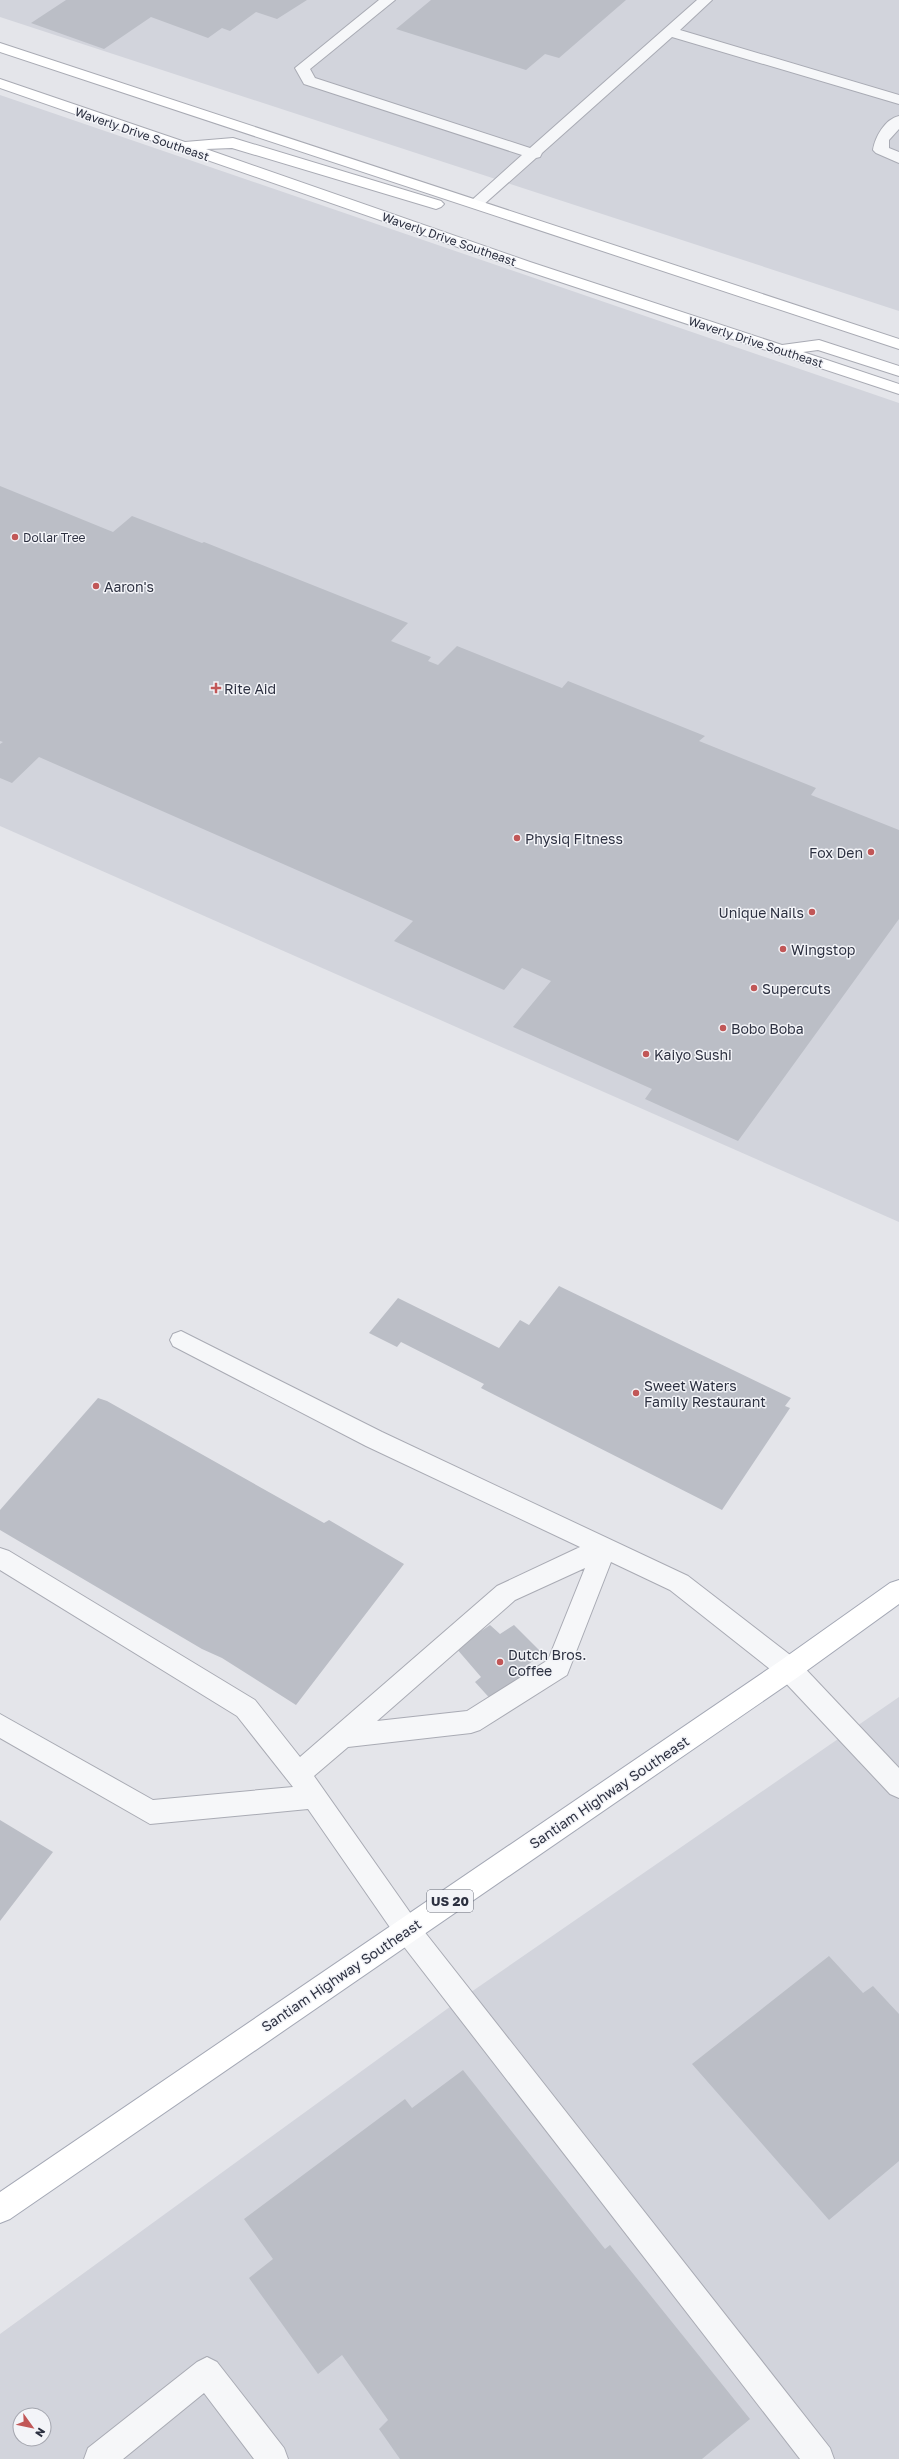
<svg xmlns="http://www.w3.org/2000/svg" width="899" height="2459" viewBox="0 0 899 2459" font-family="'Golos Text',sans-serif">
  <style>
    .built { fill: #d2d4dc; fill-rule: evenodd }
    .building { fill: #bbbec6 }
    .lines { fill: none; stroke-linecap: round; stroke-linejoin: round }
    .service-casing { stroke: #a9abb4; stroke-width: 2 }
    .minor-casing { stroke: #a9abb4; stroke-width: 2 }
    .secondary-casing { stroke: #a9abb4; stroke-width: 2 }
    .primary-casing { stroke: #a4a8b5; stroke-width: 2 }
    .service { fill: #f6f7f9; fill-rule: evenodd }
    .minor { fill: #f6f7f9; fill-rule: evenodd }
    .secondary { fill: #fff; fill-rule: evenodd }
    .primary { fill: #fff; fill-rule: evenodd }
    .poi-dot { fill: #c15757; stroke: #f3f4f8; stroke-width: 1.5 }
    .labels { text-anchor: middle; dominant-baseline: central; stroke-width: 3; stroke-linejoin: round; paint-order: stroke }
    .far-street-label { font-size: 12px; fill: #2d3141; stroke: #f3f4f8 }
    .far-poi-label { font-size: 12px; fill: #2d3141; stroke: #f3f4f8; text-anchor: start }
    .shield { fill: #f3f4f8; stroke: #686c78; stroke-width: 1 }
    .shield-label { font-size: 13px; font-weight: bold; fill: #2d3141 }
    .poi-label { font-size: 14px; fill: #2d3141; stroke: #f3f4f8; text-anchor: start }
    .street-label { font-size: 14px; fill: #2d3141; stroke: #f3f4f8 }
  </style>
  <rect width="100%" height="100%" fill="#e4e5ea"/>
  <path class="built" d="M 0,0 L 899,0 L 899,311 L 0,17 Z
    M 0,95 L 899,403 L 899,1222 L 0,826 Z
    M 899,1697 L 899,2459 L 0,2459 L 0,2334 L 458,2001 ZM 20,2415 L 44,2415 L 44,2439 L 20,2439 Z"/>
  <path class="building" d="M 66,0 L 307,0 L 277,19 L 256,12 L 230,31 L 222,28 L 208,38 L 151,17 L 104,49 L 31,23 Z
    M 431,0 L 626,0 L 559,58 L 545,54 L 526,70 L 396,29 Z
    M 0,486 L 113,532 L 132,516 L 202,543 L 204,542 L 408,623 L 391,641 L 431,657 L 428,661 L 438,665 L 457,646 L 562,688 L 568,681 L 705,736 L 699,741 L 816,788 L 811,795 L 899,830 L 899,919 L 738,1141 L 645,1099 L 652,1089 L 513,1027 L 551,981 L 522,968 L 504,990 L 394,941 L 413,921 L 39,757 L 12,783 L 0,778 L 0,744 L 3,742 L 0,741 Z
    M 559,1286 L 791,1398 L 785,1406 L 790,1408 L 722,1510 L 481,1388 L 484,1384 L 401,1342 L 397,1347 L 369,1333 L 398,1298 L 499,1348 L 520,1320 L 529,1325 Z
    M 98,1398 L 107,1401 L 324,1523 L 329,1520 L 404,1564 L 296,1705 L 222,1658 L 202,1649 L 0,1530 L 0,1510 Z
    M 490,1625 L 500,1634 L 514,1625 L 543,1654 L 520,1670 L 526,1676 L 495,1704 L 475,1682 L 481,1677 L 456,1648 Z
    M 0,1820 L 53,1852 L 0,1921 Z
    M 829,1956 L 863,1993 L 873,1986 L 899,2014 L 899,2161 L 829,2220 L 692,2064 Z
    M 463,2070 L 605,2249 L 610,2245 L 750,2419 L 702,2459 L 400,2459 L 379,2429 L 388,2420 L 342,2355 L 318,2374 L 249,2278 L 273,2259 L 244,2219 L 405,2099 L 412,2108 Z"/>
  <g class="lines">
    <g class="service-casing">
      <path id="service" d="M 379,0 L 395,0 L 310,69 L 315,78 L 530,148 L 697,0 L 712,0 L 680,30 L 899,95 L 899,104 L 672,37 L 542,153 L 540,157 L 536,158 L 482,206 L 477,208 L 469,203 L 472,200 L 522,155 L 304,84 L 295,68 Z
        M 899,116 L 899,129 L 889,140 L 889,148 L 899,152 L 899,163 L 876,153 L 873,150 C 875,137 885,119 899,116 Z
        M 181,1331 L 382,1432 L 688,1576 L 798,1661 L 801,1669 L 798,1677 L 789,1680 L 780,1677 L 670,1590 L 611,1562 L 567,1675 L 480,1730 L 471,1733 L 348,1747 L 314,1776 L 416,1921 L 830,2448 L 834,2459 L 800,2459 L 398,1939 L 308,1809 L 150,1824 L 0,1738 L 0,1714 L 153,1800 L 293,1787 L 237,1716 L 0,1570 L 0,1548 L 9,1551 L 255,1700 L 300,1757 L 497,1586 L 580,1547 L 366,1446 L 173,1346 L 170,1340 L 173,1334 ZM 585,1568 L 548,1660 L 467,1711 L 377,1721 L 515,1600 Z
        M 207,2357 L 217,2362 L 284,2448 L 288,2459 L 254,2459 L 204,2393 L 123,2459 L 84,2459 L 88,2448 L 197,2362 Z"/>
    </g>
    <g class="minor-casing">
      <path id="minor" d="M 789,1658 L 798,1661 L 899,1768 L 899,1798 L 890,1794 L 780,1677 L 777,1669 L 780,1661 Z"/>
    </g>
    <g class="secondary-casing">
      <path id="secondary" d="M 0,43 L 899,339 L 899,349 L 0,52 Z
        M 0,79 L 185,142 L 233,138 L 441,201 L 444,204 L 441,207 L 436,209 L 232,148 L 206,149 L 530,262 L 782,345 L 819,340 L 899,366 L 899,376 L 818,350 L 803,352 L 899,384 L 899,394 L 518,268 L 0,88 Z"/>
    </g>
    <g class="primary-casing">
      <path id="primary" d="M 899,1580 L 899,1604 L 798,1677 L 10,2219 L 0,2223 L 0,2192 L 780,1661 L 890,1583 Z"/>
    </g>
    <use href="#service" class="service"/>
    <use href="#minor" class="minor"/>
    <use href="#secondary" class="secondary"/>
    <use href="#primary" class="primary"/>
  </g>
  <g class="poi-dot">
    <circle cx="15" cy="537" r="4"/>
    <circle cx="96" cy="586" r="4"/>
    <path d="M214 682h4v4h4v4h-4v4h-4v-4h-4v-4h4z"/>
    <circle cx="517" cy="838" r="4"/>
    <circle cx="871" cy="852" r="4"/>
    <circle cx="812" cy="912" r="4"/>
    <circle cx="783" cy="949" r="4"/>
    <circle cx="754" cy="988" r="4"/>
    <circle cx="723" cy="1028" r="4"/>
    <circle cx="646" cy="1054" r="4"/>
    <circle cx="636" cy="1393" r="4"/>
    <circle cx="500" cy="1662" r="4"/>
  </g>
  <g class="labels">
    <g class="far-street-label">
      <text transform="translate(142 134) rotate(19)">Waverly Drive Southeast</text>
      <text transform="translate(449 239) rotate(19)">Waverly Drive Southeast</text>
      <text transform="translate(756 342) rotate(18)">Waverly Drive Southeast</text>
    </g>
    <g class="far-poi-label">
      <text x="23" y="537">Dollar Tree</text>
    </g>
    <rect class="shield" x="427" y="1890" width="46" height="22" rx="3"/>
    <g class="shield-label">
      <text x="450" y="1901">US 20</text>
    </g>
    <g class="poi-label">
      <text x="104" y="586">Aaron's</text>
      <text x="224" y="688">Rite Aid</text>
      <text x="525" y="838">Physiq Fitness</text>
      <text x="863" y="852" text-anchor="end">Fox Den</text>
      <text x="804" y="912" text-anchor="end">Unique Nails</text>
      <text x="791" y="949">Wingstop</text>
      <text x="762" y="988">Supercuts</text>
      <text x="731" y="1028">Bobo Boba</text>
      <text x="654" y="1054">Kaiyo Sushi</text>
      <text x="644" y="1385">Sweet Waters<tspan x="644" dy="16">Family Restaurant</tspan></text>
      <text x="508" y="1654">Dutch Bros.<tspan x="508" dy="16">Coffee</tspan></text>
    </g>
    <g class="street-label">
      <text transform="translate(609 1792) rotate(-34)">Santiam Highway Southeast</text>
      <text transform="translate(341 1975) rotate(-34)">Santiam Highway Southeast</text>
    </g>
  </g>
  <g transform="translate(32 2427) rotate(123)"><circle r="19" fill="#f3f4f8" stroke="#a4a6af"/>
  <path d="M0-3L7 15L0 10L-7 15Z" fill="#c15757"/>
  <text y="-6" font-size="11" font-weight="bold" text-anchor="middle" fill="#2d3141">N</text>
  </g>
</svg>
